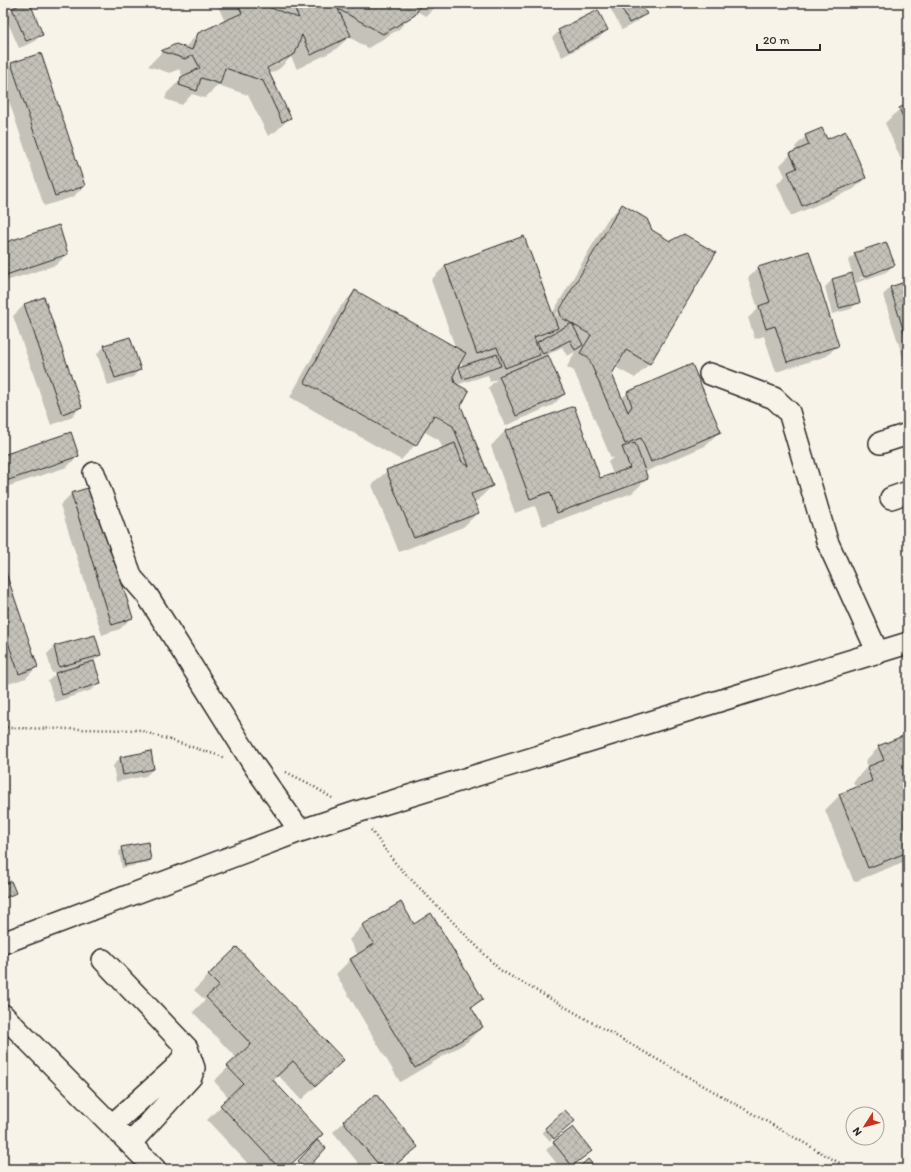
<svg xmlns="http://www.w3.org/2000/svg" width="911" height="1172" viewBox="0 0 911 1172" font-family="Itim,sans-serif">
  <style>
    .shadow { fill: #0003; fill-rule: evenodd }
    .building { fill: url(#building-cross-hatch); stroke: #2b2b2b }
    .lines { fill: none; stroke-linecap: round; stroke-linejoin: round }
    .minor-casing { stroke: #2b2b2b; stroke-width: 24 }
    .path { stroke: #2b2b2b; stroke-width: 2.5; stroke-dasharray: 1 3; stroke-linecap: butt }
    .minor { stroke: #f7f3e8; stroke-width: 21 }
  </style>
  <defs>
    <pattern id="building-cross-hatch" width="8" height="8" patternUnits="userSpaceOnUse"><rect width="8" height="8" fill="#c4c1b9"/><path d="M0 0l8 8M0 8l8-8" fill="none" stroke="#a9a69f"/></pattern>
  </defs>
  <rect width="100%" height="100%" fill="#f7f3e8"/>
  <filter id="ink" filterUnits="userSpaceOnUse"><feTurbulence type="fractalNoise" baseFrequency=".025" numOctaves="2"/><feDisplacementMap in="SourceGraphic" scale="8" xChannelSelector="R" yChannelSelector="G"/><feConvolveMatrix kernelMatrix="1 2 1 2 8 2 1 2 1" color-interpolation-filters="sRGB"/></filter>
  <g filter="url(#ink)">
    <path class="shadow" d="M 3,3 L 19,3 L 3,8 Z
      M 29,3 L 41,34 L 34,42 L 19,48 L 5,16 L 13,9 Z
      M 218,3 L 248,3 L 250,6 L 255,4 L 276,11 L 284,3 L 440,3 L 426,16 L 416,11 L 399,29 L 368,48 L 349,37 L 335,50 L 297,69 L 291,57 L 279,69 L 269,74 L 290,118 L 275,132 L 268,136 L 248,95 L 218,85 L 205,98 L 192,94 L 182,105 L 165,99 L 167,93 L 183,77 L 179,69 L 170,73 L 148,66 L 162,52 L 176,45 L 184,48 L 198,34 L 225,22 L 217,4 ZM 284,58 L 284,61 L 263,71 L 262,69 Z
      M 445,3 L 453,3 L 450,6 Z
      M 612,3 L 640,3 L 645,13 L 638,21 L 622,30 L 609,6 Z
      M 607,30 L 600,37 L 562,57 L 552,38 L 559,31 Z
      M 40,54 L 84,186 L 73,197 L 44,206 L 3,83 L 3,72 L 11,64 Z
      M 908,105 L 908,173 L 907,173 L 885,123 L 900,109 Z
      M 806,136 L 865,178 L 854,189 L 791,216 L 777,184 L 785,176 L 780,165 L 791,154 L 797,152 L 795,147 Z
      M 622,205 L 651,231 L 670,242 L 715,254 L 649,364 L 635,378 L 615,367 L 611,374 L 621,399 L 627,393 L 691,366 L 719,432 L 705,446 L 645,472 L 647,479 L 632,493 L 543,526 L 535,506 L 515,513 L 491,446 L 505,431 L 600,480 L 613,474 L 608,462 L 614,457 L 611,458 L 574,371 L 567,367 L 575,352 L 567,356 L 562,347 L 547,355 L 564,394 L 553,405 L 505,426 L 488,388 L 497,379 L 490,382 L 488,375 L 456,385 L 460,406 L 492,486 L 478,500 L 473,502 L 478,513 L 463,527 L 399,552 L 372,485 L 387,471 L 443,449 L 439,440 L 423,431 L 415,445 L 401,460 L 290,397 L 341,306 L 355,291 L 456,349 L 431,280 L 445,266 L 552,314 L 607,220 ZM 611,221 L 613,221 L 557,316 L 556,315 ZM 460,360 L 463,367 L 453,374 ZM 430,411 L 448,421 L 448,424 L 429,413 Z
      M 3,244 L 67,254 L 56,265 L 3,282 Z
      M 855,254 L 894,265 L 886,272 L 856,283 L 848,261 ZM 886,267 L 886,270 L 859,279 L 859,278 Z
      M 759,267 L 838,345 L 827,356 L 776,372 L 764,336 L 755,339 L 748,318 L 758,309 L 748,278 Z
      M 851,275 L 858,302 L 851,309 L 832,314 L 825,287 L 832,280 Z
      M 907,282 L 908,363 L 905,364 L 883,295 L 890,288 Z
      M 43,298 L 81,407 L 70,418 L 51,425 L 13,316 L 24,305 Z
      M 105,346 L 140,369 L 133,377 L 108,385 L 97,354 Z
      M 3,456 L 78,456 L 67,467 L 3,488 Z
      M 71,494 L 131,618 L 120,629 L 102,635 L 60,505 Z
      M 3,567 L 37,667 L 26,678 L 8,684 L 3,670 Z
      M 94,636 L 100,655 L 93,662 L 100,682 L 92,690 L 55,702 L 48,681 L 58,672 L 52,673 L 47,654 L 54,647 Z
      M 908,735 L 908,860 L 854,882 L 825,810 L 840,795 L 856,789 L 853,782 L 867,767 L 865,761 L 879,747 Z
      M 150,752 L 153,769 L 146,776 L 116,782 L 113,766 L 120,758 Z
      M 122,848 L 150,860 L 147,863 L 122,868 L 119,852 Z
      M 3,886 L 15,893 L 3,900 Z
      M 363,925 L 414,925 L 481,999 L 471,1010 L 482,1027 L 467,1042 L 400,1082 L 336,974 L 350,960 L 358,955 L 349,940 Z
      M 209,975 L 328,1075 L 301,1100 L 278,1075 L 272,1080 L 285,1169 L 253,1169 L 207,1120 L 229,1098 L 214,1081 L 237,1059 L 193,1012 L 205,1000 L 194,990 Z
      M 565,1112 L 570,1124 L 550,1141 L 542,1132 Z
      M 344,1122 L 417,1147 L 391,1169 L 363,1169 L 333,1132 Z
      M 317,1141 L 325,1148 L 306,1169 L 301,1169 L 296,1165 Z
      M 554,1143 L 590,1151 L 569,1169 L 561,1169 L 546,1150 Z"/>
    <path class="building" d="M 24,3 L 30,3 L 43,35 L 26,41 L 12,8 Z
      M 237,3 L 249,3 L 250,5 L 257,3 L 299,18 L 292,3 L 335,3 L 336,6 L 338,3 L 422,3 L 415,15 L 383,34 L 338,9 L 351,36 L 311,55 L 302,35 L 295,54 L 267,68 L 291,118 L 282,122 L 263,81 L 225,68 L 220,84 L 201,78 L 197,91 L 179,85 L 181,77 L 200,68 L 193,55 L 185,59 L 161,51 L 176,44 L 192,50 L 198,33 L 242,13 Z
      M 619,3 L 641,3 L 647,14 L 629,23 Z
      M 598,10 L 608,30 L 569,51 L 558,30 Z
      M 41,53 L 85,186 L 55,196 L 11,63 Z
      M 908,104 L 908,128 L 899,108 Z
      M 822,128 L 827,139 L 846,131 L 866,178 L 802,206 L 788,172 L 797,168 L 790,153 L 809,145 L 805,135 Z
      M 622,204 L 647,219 L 652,230 L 670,241 L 684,234 L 716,253 L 650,364 L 626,350 L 612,374 L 628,412 L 632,406 L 627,392 L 692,364 L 721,432 L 651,462 L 641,438 L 625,444 L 588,357 L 580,353 L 591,335 L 562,318 L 559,311 Z
      M 59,225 L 68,254 L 3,276 L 3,243 Z
      M 524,236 L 558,328 L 534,337 L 540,355 L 505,368 L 497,347 L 477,354 L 445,265 Z
      M 886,242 L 895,265 L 864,277 L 854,253 Z
      M 809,251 L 839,346 L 787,362 L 775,326 L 766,329 L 759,306 L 770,302 L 758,267 Z
      M 852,273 L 860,303 L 839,308 L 832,279 Z
      M 908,281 L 908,345 L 890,287 Z
      M 355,290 L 466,353 L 453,376 L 455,383 L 469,391 L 461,406 L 493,486 L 471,494 L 479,513 L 414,538 L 386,470 L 455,443 L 462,462 L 469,466 L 453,426 L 434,415 L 416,446 L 304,382 Z
      M 44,297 L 82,407 L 62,414 L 24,304 Z
      M 572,323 L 583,345 L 575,350 L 570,340 L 543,354 L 537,342 Z
      M 130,337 L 141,370 L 115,378 L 104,345 Z
      M 497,354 L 501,366 L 463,379 L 459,367 Z
      M 548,355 L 565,394 L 516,416 L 499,376 Z
      M 574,406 L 600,478 L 630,468 L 622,447 L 635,443 L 648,479 L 557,513 L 550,492 L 530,499 L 505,431 Z
      M 71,432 L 79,456 L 3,482 L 3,455 Z
      M 91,487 L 133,618 L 112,625 L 71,493 Z
      M 3,564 L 38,667 L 19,674 L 3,628 Z
      M 95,635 L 101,655 L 59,667 L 54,646 Z
      M 94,661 L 101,683 L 62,695 L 55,673 Z
      M 908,734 L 908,852 L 868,868 L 839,794 L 872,781 L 867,767 L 884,760 L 878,746 Z
      M 151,751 L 154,769 L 123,775 L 120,757 Z
      M 148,842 L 151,860 L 125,865 L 121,847 Z
      M 11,881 L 16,893 L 3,899 L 3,885 Z
      M 401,902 L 414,924 L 431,913 L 483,999 L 471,1007 L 483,1027 L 415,1068 L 350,959 L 374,944 L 362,925 Z
      M 237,947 L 344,1060 L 316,1086 L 293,1061 L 273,1080 L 323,1134 L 286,1169 L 280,1169 L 220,1105 L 243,1083 L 227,1066 L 251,1044 L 206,997 L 219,986 L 208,975 Z
      M 376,1094 L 418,1147 L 390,1169 L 382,1169 L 343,1121 Z
      M 565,1110 L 575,1121 L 554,1139 L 545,1128 Z
      M 573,1127 L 592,1151 L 572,1166 L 553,1142 Z
      M 317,1140 L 326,1148 L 307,1169 L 298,1161 Z
      M 588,1159 L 597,1169 L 577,1169 Z"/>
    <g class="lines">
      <g class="minor-casing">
        <path id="minor" d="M 710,374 L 774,398 L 789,412 L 827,541 L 878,653
          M 880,443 L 908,434
          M 94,473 L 132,578 L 147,595 L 255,767 L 300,831
          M 891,498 L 908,492
          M 3,943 L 300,831 L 357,812 L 908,643
          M 103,960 L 187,1048 L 194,1068 L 191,1077 L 130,1144
          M 3,1015 L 155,1169
          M 112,1125 L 174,1069 L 182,1059 L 187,1048"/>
      </g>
      <path class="path" d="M 3,726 L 9,728 L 139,730 L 223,757
        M 286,772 L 308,783 L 332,798
        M 371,830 L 396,864 L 500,970 L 850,1169"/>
      <use href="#minor" class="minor"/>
    </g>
  </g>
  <rect width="911" height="1172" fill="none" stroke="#f7f3e8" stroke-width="16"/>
  <rect x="8" y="8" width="895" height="1156" fill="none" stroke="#2b2b2b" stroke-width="1.5" filter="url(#ink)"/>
  <g transform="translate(865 1126) rotate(234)"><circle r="19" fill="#f7f3e8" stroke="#a5a39c"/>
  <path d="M0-3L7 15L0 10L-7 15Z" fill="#c8321e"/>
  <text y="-6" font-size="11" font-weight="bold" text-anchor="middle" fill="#2b2b2b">N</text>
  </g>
  <path d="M757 44v6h63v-6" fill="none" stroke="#2b2b2b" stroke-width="2"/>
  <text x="763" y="44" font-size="12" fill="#2b2b2b" stroke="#f7f3e8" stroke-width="3" paint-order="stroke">20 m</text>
</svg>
